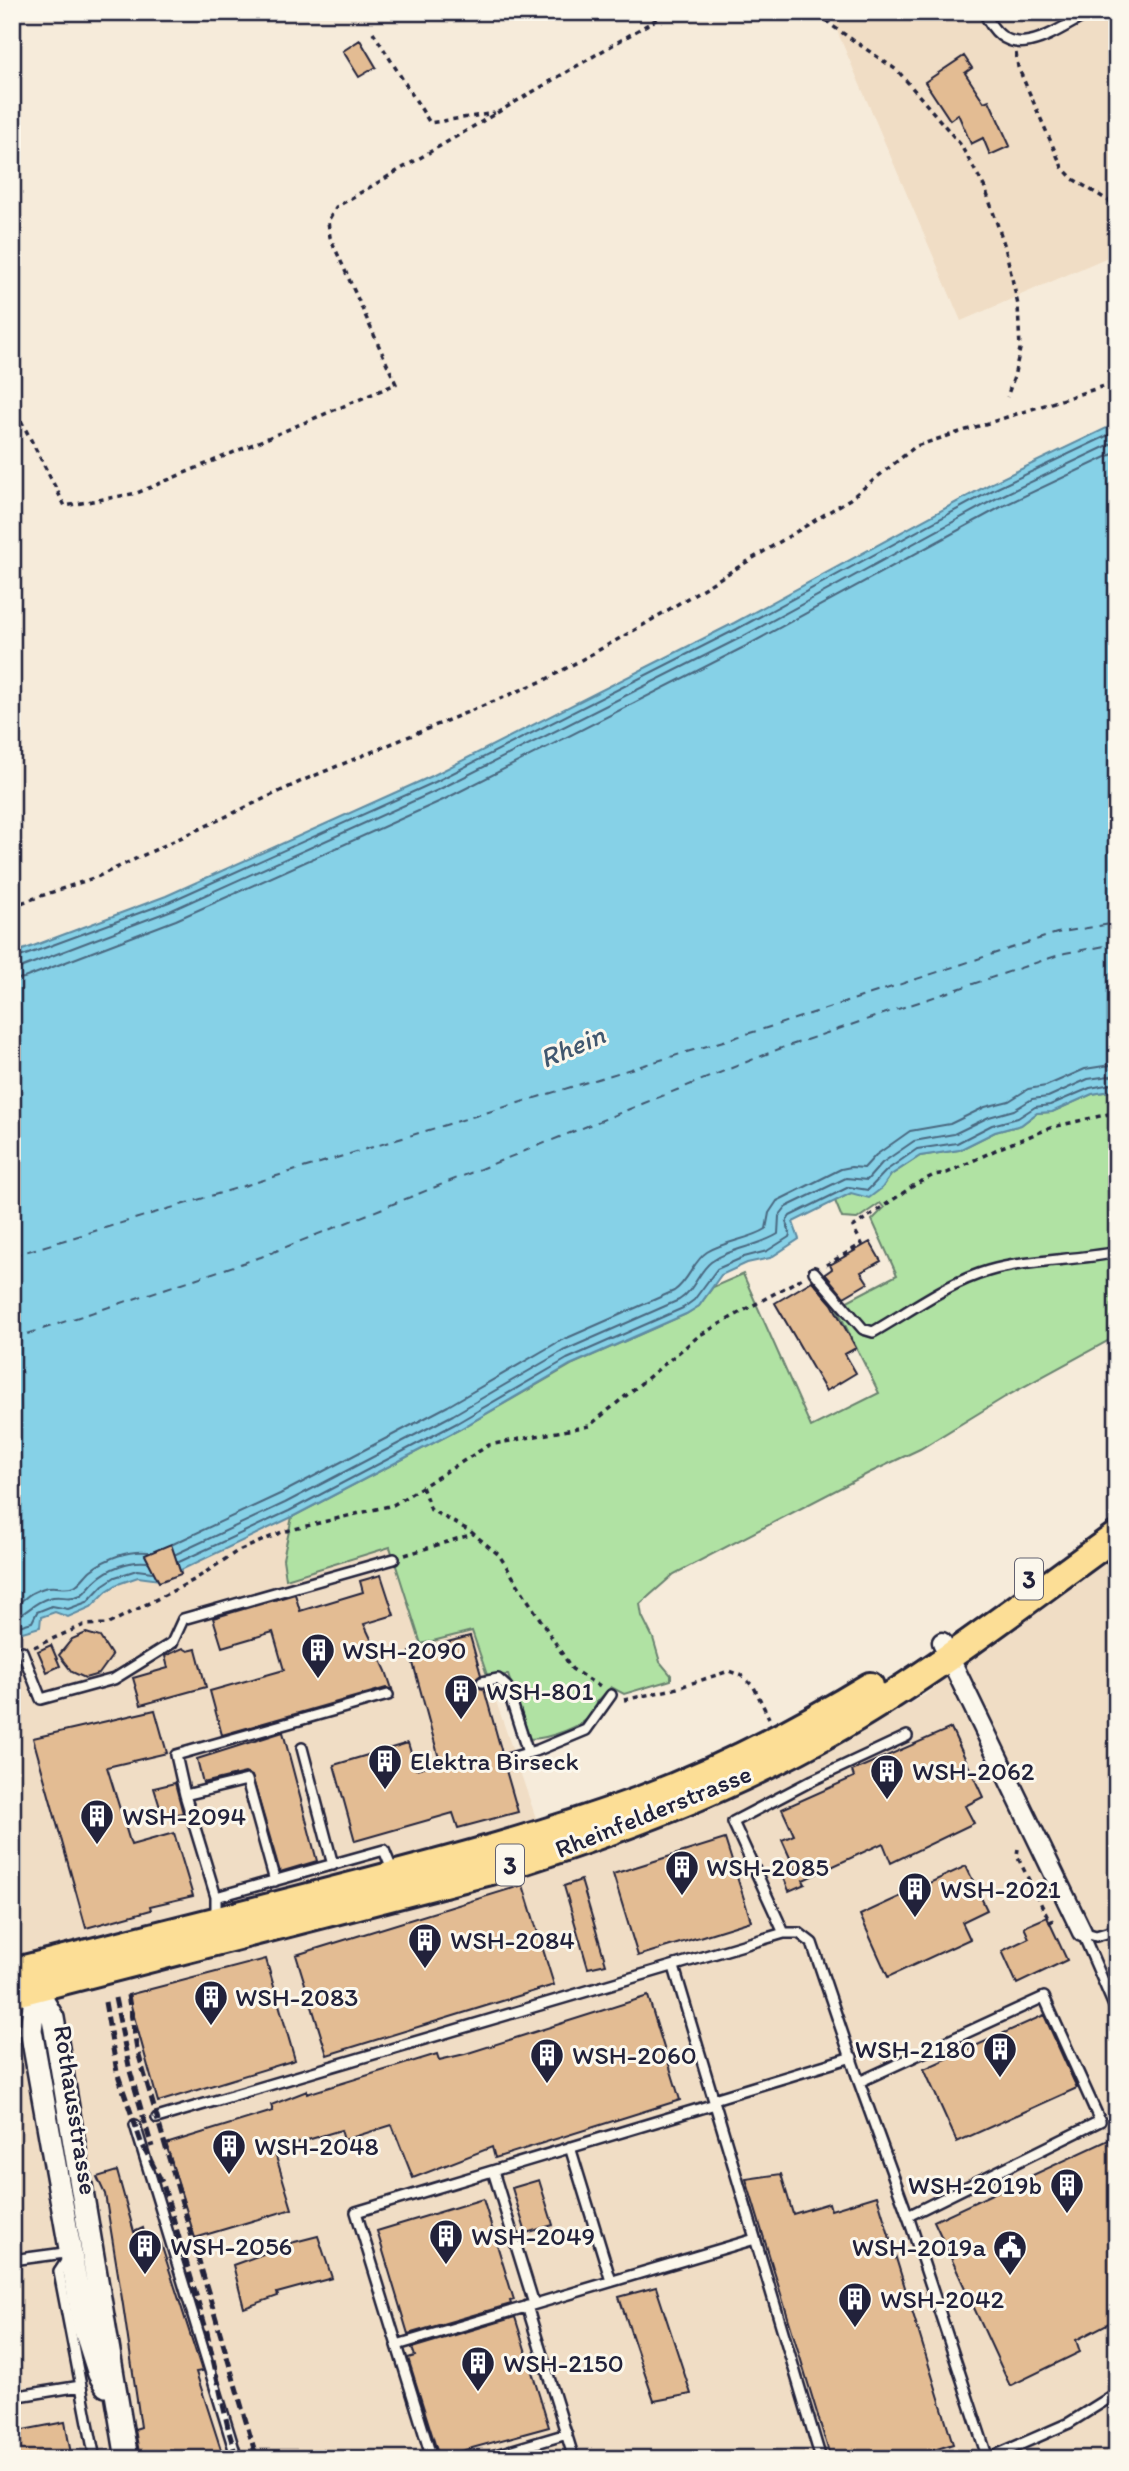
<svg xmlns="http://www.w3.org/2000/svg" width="1129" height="2471" viewBox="0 0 1129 2471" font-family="Itim,sans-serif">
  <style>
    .built { fill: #f0ddc5 }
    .green { fill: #b0e2a3; stroke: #69826f; stroke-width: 2 }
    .water { fill: #86d1e7; stroke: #5e8ba2; stroke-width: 2 }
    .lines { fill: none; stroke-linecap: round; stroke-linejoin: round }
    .shore { stroke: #4a6880; stroke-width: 2 }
    .ferry { stroke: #40576f; stroke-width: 2; stroke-dasharray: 9 7; stroke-linecap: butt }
    .building { fill: #e3bc93; stroke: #22223b; stroke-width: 2 }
    .service-casing { stroke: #22223b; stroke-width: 14 }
    .minor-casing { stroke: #22223b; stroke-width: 23 }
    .tertiary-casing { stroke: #22223b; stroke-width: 26 }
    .primary-casing { stroke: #22223b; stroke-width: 32 }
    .path { stroke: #22223b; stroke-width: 3.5; stroke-dasharray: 5 5; stroke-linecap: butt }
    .service { stroke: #fbf7ec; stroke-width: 9 }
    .minor { stroke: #fbf7ec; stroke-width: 18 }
    .tertiary { stroke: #fbf7ec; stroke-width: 21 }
    .primary { stroke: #fcde96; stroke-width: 26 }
    .rail { stroke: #22223b; stroke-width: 5; stroke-dasharray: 10 5; stroke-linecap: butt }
    .labels { text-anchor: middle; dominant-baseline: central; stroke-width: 6; stroke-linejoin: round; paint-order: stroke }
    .shield { fill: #fbf7ec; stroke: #636270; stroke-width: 2 }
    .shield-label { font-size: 24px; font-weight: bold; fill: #22223b }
    .poi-label { font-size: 26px; fill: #22223b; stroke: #fbf7ec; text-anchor: start }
    .street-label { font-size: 26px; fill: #22223b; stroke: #fbf7ec }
    .water-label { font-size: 28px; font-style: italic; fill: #40576f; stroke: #fbf7ec }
  </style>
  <rect width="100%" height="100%" fill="#f6ebda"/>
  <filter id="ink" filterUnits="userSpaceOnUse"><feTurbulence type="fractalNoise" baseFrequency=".0143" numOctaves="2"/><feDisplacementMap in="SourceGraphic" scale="14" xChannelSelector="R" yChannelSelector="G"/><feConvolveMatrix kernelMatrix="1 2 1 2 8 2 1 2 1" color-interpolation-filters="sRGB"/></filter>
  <g filter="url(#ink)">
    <path class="built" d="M 829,12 L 1117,12 L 1117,253 L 961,321 Z
      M 292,1517 L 283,1559 L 287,1579 L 390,1547 L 421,1643 L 472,1631 L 552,1865 L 645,1836 L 766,1782 L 925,1695 L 980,1648 L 1117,1550 L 1117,2459 L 12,2459 L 12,1635 L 40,1627 L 41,1617 L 55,1612 L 68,1617 L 91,1607 L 108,1590 L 118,1584 L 138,1577 L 160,1580 Z"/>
    <path class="green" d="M 1117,1090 L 1117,1336 L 1005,1397 L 920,1449 L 869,1473 L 674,1574 L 640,1604 L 642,1616 L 653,1638 L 660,1662 L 671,1675 L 671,1680 L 624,1694 L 611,1687 L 597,1702 L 596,1712 C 581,1727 552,1738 530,1739 L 508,1675 L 487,1675 L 472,1631 L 421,1644 L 390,1547 L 286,1579 L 283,1559 L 292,1517 L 460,1429 L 573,1364 L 686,1314 L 699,1306 L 713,1287 L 743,1274 L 811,1427 L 879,1393 L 836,1307 L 897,1275 L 872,1220 L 884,1208 L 880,1203 L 857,1219 L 842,1218 L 835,1201 L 851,1193 L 882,1188 L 891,1175 L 920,1156 L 959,1150 L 995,1132 L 1021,1125 L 1037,1113 L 1052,1112 L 1092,1094 Z"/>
    <path class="water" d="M 1117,423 L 1117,1090 L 1092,1094 L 1052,1112 L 1037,1113 L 1021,1125 L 995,1132 L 959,1150 L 920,1156 L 891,1175 L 882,1188 L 869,1198 L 851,1193 L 793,1222 L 799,1239 L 770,1258 L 747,1263 L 721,1275 L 699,1306 L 686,1314 L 570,1365 L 460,1429 L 292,1517 L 160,1580 L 138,1577 L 118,1584 L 107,1591 L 91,1607 L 68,1617 L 55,1612 L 41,1617 L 40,1627 L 12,1635 L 12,954 L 166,896 L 432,776 L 734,623 L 990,484 Z"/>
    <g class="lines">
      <path class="shore" d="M 12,960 L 169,902 L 435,782 L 737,629 L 993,490 L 1117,431
        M 12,969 L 20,968 L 172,910 L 438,790 L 742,637 L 997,498 L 1117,441
        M 12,980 L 24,978 L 176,920 L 443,800 L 746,646 L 1001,507 L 1117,452
        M 173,1544 L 280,1494 L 448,1406 L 558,1342 L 674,1291 C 689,1281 693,1261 707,1252 C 725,1241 751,1239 766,1229 L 769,1213 L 777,1201 L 841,1169 L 851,1167 L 864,1168 L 876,1155 L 910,1131 L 950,1124 L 985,1107 L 1009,1101 L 1028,1089 L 1046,1086 L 1085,1069 L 1117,1064
        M 176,1554 L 285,1503 L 453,1415 L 563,1351 L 679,1300 C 695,1290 698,1272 711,1262 C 730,1248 757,1247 778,1234 L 779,1216 L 786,1207 L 846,1178 L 867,1180 L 882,1163 L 914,1141 L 954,1134 L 989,1117 L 1014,1110 L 1032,1099 L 1048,1097 L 1088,1079 L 1117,1075
        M 179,1562 L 289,1511 L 457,1423 L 567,1359 L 683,1308 L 694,1300 L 717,1269 L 744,1257 L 767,1251 L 789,1237 L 790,1234 L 786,1222 L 790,1216 L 849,1187 L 868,1190 L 887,1170 L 917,1149 L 957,1143 L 992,1125 L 1018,1118 L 1035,1107 L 1050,1105 L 1090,1088 L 1117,1083
        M 12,1608 C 19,1605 19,1602 25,1598 C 30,1593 38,1590 44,1588 C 55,1584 67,1591 76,1585 C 82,1581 86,1574 91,1570 C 107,1558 128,1550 148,1552
        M 12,1619 C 27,1614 33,1602 49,1598 C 61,1594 69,1601 81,1595 C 87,1591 91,1584 96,1580 C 109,1568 130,1560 147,1562
        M 12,1628 L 32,1622 L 37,1612 L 52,1606 L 68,1609 L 87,1602 L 103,1585 L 115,1577 L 137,1570 L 152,1572"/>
      <path class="ferry" d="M 12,1256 L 773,1026 L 1057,933 L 1117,923
        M 12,1339 L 261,1257 L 779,1049 L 1065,953 L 1117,944"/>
    </g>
    <path class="building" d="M 360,40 L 376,67 L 359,77 L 343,51 Z
      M 964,56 L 972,68 L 965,73 L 984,102 L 989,100 L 1010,146 L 990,155 L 983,138 L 971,144 L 958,114 L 950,120 L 925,82 Z
      M 870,1242 L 881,1261 L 861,1272 L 868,1283 L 844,1297 L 825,1274 L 832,1269 L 830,1265 Z
      M 812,1281 L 832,1304 L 856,1348 L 845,1354 L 856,1373 L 826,1391 L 775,1303 Z
      M 171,1544 L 181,1574 L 159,1582 L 145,1555 Z
      M 381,1575 L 394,1615 L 364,1624 L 386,1671 L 392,1689 L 386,1688 L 222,1735 L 210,1691 L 284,1670 L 273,1632 L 222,1647 L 213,1618 L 295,1594 L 300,1611 L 363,1592 L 360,1581 Z
      M 86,1633 L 100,1637 L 112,1656 L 99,1674 L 85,1678 L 72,1672 L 59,1655 L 72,1639 Z
      M 470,1636 L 481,1675 L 476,1679 L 475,1684 L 479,1688 L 484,1689 L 502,1753 L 497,1761 L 500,1765 L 505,1767 L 518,1812 L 458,1828 L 453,1813 L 355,1841 L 334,1765 L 408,1743 L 416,1769 L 440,1762 L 410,1652 Z
      M 51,1645 L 60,1666 L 47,1672 L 38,1651 Z
      M 183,1648 L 188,1651 L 196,1649 L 206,1687 L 141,1705 L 133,1678 L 168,1668 L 165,1656 Z
      M 155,1710 L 167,1753 L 107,1767 L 131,1845 L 174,1833 L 193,1896 L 150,1906 L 151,1910 L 86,1928 L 33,1738 Z
      M 951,1728 L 983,1797 L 965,1806 L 974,1823 L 891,1863 L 883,1843 L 803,1880 L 805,1884 L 789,1891 L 782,1873 L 795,1869 L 782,1840 L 794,1835 L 782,1809 L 854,1777 L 852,1771 Z
      M 283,1732 L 317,1861 L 280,1872 L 252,1776 L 245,1773 L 203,1783 L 197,1759 Z
      M 175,1783 L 183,1813 L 163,1817 L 154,1788 Z
      M 725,1839 L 751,1921 L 638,1956 L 613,1874 Z
      M 966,1866 L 987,1910 L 962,1922 L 970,1939 L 888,1977 L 860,1915 Z
      M 581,1880 L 606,1964 L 588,1968 L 564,1886 Z
      M 523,1885 L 554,1985 L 327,2055 L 296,1955 Z
      M 1047,1917 L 1067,1960 L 1017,1984 L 1002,1951 L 1029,1938 L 1024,1927 Z
      M 266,1959 L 295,2060 L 158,2102 L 128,1995 Z
      M 648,1996 L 680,2100 L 495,2158 L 492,2147 L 413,2178 L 392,2125 L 344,2140 L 341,2130 L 274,2150 L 292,2209 L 195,2238 L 166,2144 L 273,2111 L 271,2105 L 307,2091 L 307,2094 L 437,2054 L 439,2060 L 465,2054 Z
      M 1044,2015 L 1077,2088 L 957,2142 L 924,2069 Z
      M 1117,2136 L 1117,2319 L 1076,2340 L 1080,2352 L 1010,2386 L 934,2221 Z
      M 117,2171 L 134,2232 L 143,2228 L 148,2247 L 161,2244 L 202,2371 L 196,2372 L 224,2459 L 140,2459 L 135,2429 L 141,2427 L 123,2305 L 105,2194 L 97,2177 Z
      M 781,2174 L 793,2214 L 829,2203 L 831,2210 L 877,2196 L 953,2444 L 905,2459 L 831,2459 L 746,2179 Z
      M 539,2180 L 553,2225 L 526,2233 L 512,2188 Z
      M 483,2199 L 514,2300 L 510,2301 L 511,2304 L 408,2334 L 377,2231 Z
      M 318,2236 L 332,2278 L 277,2293 L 278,2296 L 244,2308 L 233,2265 L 280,2248 L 279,2246 Z
      M 656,2287 L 691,2394 L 654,2401 L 619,2297 Z
      M 515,2317 L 549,2427 L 439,2457 L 408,2358 L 415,2356 L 412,2348 Z
      M 65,2422 L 72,2459 L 12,2459 L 12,2432 Z"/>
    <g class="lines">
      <g class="service-casing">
        <path id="service" d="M 984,12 C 1009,69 1052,32 1091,12
          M 814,1272 L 863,1329 L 873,1332 C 910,1311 947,1283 988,1271 C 1030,1259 1074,1261 1117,1252
          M 22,1651 L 41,1699 L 114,1679 L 172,1643 L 183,1619 L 394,1559
          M 482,1682 L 498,1679 L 507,1687 L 528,1753
          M 302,1748 L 333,1865
          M 504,1760 L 538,1750 L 586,1730 L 611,1695
          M 185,1795 L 247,1780 L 275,1881
          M 216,1897 L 384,1850 L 393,1872
          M 216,1916 L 216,1897 L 185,1795 L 176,1755 L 388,1695
          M 1082,1932 L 1117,2013
          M 1082,1932 L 1096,1936 L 1117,1930
          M 784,1933 L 733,1822 L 813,1780 L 907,1736
          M 674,1967 L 821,2459
          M 859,2082 L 1044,1997 L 1100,2121 L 908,2216
          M 714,2099 L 852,2057
          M 157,2118 L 784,1933 L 799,1933 L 812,1943 L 859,2082 L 910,2222 L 988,2459
          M 135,2125 L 237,2459
          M 570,2147 L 611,2281
          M 493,2171 L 534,2304
          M 69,2257 L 59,2272 L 95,2459
          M 12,2260 L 72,2252
          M 527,2306 L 574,2459
          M 397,2345 L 755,2239
          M 12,2397 L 81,2386
          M 432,2459 L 356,2212 L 715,2104
          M 482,2459 L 567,2434
          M 987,2459 L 1069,2423 L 1117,2393"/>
      </g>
      <g class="minor-casing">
        <path id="minor" d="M 942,1642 L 1082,1932"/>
      </g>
      <g class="tertiary-casing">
        <path id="tertiary" d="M 36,1989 L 53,2018 L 127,2459
          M 36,1989 L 31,2030 L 84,2327 L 99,2374 L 106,2386"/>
      </g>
      <g class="primary-casing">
        <path id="primary" d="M 12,1972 C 127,1943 241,1915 355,1885 C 451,1860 546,1835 638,1801 C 717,1771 798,1730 870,1686
          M 12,1994 L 491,1871 C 613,1833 733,1789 843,1725 C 939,1669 1027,1600 1117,1535"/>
      </g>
      <path class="path" d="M 820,12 L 831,25 L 898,71 L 960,144 L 985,188 L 1005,247 L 1018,305 L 1020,349 L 1014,377 L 1007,397
        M 373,32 L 430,123 L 495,113
        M 1016,53 L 1018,67 L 1062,167 L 1073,179 L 1117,206
        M 12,403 L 65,506 L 137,493 L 396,384 L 330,237 L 328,221 L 336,207 L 669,12
        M 12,906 L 99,876 L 304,780 L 545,680 L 640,627 L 850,499 L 916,446 L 1117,382
        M 826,1265 L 862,1244 L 853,1227 L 916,1184 L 934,1175 L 947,1173 L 1002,1147 L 1053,1127 L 1117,1112
        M 422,1487 L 431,1510 L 470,1531 L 499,1555 L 572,1669 L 602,1688
        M 405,1555 L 473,1534
        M 34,1647 L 84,1625 L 108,1624 L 194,1580 L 236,1552 L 282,1532 L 393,1505 L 489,1445 L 589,1426 L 700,1335 L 804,1277
        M 624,1700 L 674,1689 L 729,1671 L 742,1676 L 754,1687 L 769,1718
        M 1018,1849 L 1017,1856 L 1050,1922 L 1058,1918"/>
      <use href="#service" class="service"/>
      <use href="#minor" class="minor"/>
      <use href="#tertiary" class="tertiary"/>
      <use href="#primary" class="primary"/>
      <path class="rail" d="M 128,1995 L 137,2049 L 257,2459
        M 115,1998 L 130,2071 L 152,2147
        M 105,2002 L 117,2072 L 141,2142 L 163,2184 L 207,2332 L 229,2432 L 237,2459"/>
    </g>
  </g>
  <defs>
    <g id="building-pin" transform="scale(1.75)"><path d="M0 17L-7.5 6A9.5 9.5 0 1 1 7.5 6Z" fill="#22223b" stroke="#fbf7ec"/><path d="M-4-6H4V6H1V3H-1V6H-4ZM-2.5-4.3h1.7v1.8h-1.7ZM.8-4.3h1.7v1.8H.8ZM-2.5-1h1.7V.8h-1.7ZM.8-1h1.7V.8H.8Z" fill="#fff"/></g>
    <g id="civic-pin" transform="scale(1.75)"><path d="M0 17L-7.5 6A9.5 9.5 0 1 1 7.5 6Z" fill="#22223b" stroke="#fbf7ec"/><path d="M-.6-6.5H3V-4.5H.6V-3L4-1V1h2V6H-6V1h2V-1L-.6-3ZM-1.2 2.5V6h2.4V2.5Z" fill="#fff"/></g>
  </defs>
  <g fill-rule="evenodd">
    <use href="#building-pin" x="318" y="1650"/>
    <use href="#building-pin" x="461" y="1691"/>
    <use href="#building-pin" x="385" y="1761"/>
    <use href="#building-pin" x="887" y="1771"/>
    <use href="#building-pin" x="97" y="1816"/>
    <use href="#building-pin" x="682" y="1867"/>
    <use href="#building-pin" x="915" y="1889"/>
    <use href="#building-pin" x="425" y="1940"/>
    <use href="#building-pin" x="211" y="1997"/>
    <use href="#building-pin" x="1000" y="2049"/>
    <use href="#building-pin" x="547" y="2055"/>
    <use href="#building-pin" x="229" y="2146"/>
    <use href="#building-pin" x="1067" y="2185"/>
    <use href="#building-pin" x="446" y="2236"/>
    <use href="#building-pin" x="145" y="2246"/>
    <use href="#civic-pin" x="1010" y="2247"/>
    <use href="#building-pin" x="855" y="2299"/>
    <use href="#building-pin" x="478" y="2363"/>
  </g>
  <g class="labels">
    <g class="shield">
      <rect x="1015" y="1558.5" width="28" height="41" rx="5"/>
      <rect x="496" y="1844.5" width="28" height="41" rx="5"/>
    </g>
    <g class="shield-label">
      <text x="1029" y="1579">3</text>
      <text x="510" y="1865">3</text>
    </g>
    <g class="poi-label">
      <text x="342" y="1650">WSH-2090</text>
      <text x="486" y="1691">WSH-801</text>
      <text x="410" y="1761">Elektra Birseck</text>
      <text x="912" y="1771">WSH-2062</text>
      <text x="122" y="1816">WSH-2094</text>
      <text x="706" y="1867">WSH-2085</text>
      <text x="940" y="1889">WSH-2021</text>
      <text x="450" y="1940">WSH-2084</text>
      <text x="235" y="1997">WSH-2083</text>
      <text x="976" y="2049" text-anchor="end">WSH-2180</text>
      <text x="572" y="2055">WSH-2060</text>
      <text x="254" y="2146">WSH-2048</text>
      <text x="1042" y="2185" text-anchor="end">WSH-2019b</text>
      <text x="471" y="2236">WSH-2049</text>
      <text x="170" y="2246">WSH-2056</text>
      <text x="986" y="2247" text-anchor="end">WSH-2019a</text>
      <text x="880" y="2299">WSH-2042</text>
      <text x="503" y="2363">WSH-2150</text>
    </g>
    <g class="street-label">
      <text transform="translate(653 1811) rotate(-22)">Rheinfelderstrasse</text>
      <text transform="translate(76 2110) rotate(81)">Rothausstrasse</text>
    </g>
    <g class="water-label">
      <text transform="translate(572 1046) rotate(-23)">Rhein</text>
    </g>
  </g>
  <rect width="1129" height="2471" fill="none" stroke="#fbf7ec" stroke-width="42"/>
  <rect x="21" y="21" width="1087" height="2429" fill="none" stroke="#22223b" stroke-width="2.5" filter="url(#ink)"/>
</svg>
